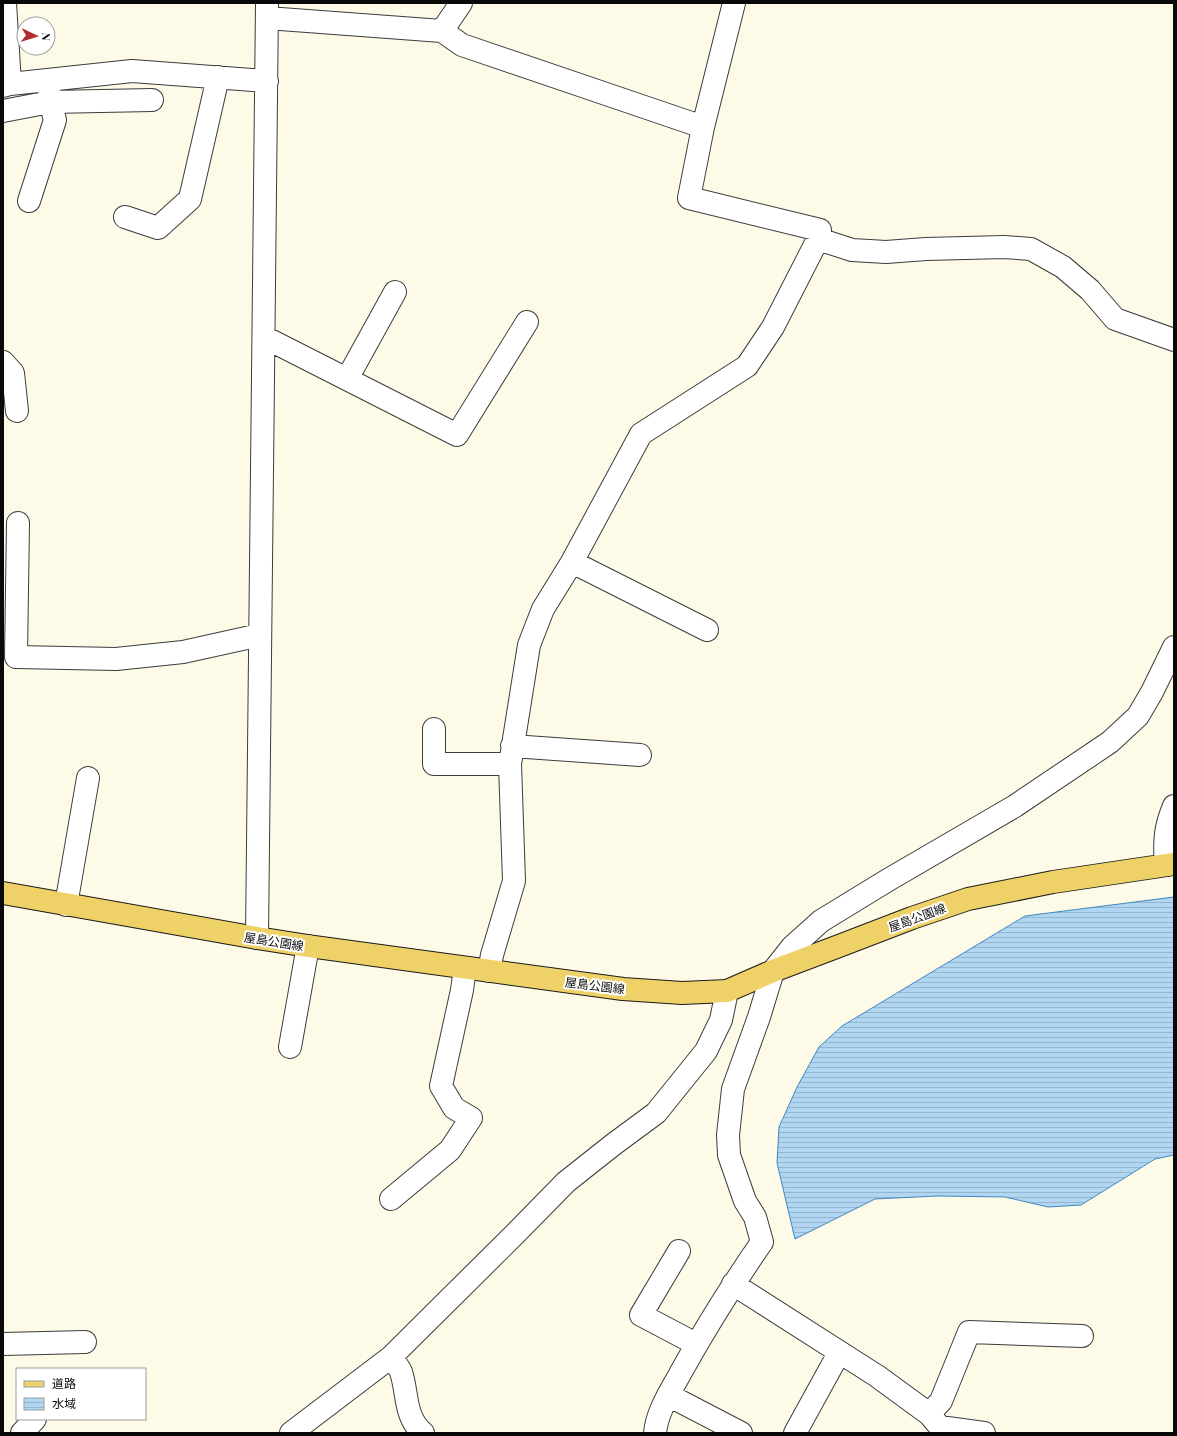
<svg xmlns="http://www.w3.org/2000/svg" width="1177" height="1436" viewBox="0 0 1177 1436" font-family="'Playfair Display','Noto Sans JP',serif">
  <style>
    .water { fill: url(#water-rules); stroke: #3d88c2 }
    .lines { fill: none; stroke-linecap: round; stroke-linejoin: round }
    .minor-casing { stroke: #3c3c3c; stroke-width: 24 }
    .major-casing { stroke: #1a1a1a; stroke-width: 24 }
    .minor { stroke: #fff; stroke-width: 22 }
    .major { stroke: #eed267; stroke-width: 22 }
    .labels { text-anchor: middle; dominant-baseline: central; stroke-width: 4; stroke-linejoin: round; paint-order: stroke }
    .street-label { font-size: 12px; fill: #090909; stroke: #fff }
  </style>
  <defs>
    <pattern id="water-rules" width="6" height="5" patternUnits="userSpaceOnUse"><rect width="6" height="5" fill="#b0d6f1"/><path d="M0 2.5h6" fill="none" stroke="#96b6cd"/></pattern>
  </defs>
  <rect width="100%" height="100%" fill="#fdfae7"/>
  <path class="water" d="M 1174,897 L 1174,1155 L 1155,1159 L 1081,1205 L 1048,1207 L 1005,1197 L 937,1196 L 875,1199 L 795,1239 L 777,1163 L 779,1127 L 797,1087 L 819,1047 L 842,1026 L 1025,916 Z"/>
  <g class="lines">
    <g class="minor-casing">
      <path id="minor" d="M 734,3 L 703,127 L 689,198 L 820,230 L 818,239
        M 267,18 L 442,31 L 461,3
        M 442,31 L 462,45 L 703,127
        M 10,84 L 132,71 L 267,81
        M 3,86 L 10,84 L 5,3
        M 3,111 L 50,102 L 49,87
        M 29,201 L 55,120 L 50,102 L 152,100
        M 125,217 L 158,228 L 190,199 L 218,77
        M 264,337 L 457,435 L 527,322
        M 3,362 L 13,373 L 17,411
        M 347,379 L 395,292
        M 18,523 L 16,657 L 116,659 L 183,652 L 260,635
        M 572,562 L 707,630
        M 434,729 L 434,764 L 510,764
        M 512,746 L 640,755
        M 1166,865 C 1164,842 1165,827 1174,806
        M 66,905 L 88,778
        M 257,938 L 267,3
        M 489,971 L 492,955 L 514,881 L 510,764 L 529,645 L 543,609 L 572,562 L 641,434 L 747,366 L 773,327 L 818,239 L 852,250 L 886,252 L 926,249 L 1004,247 L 1031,249 L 1063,267 L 1090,290 L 1115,319 L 1174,340
        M 290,1047 L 308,946
        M 391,1199 L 450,1150 L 471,1118 L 454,1108 L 441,1086 L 462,990 L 465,968
        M 679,1251 L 641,1315 L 696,1344
        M 733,1284 L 877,1376 L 929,1414
        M 3,1344 L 85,1342
        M 391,1357 C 394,1361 399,1367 401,1372 C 408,1393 404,1417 423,1433
        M 668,1395 L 741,1433
        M 22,1433 L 35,1419
        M 291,1433 L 391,1357 L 515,1234 L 566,1182 L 614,1144 L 656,1113 L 706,1051 L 721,1020 L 727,991
        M 655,1433 C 657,1411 671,1391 681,1372 C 706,1327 733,1284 762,1242 L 755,1217 L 745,1201 L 729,1155 L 728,1135 L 733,1089 L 759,1017 L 773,971 L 792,947 L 821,921 L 888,880 L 1015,806 L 1110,742 L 1138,716 L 1152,692 L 1174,647
        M 795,1433 L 839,1353
        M 984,1433 L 940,1427 L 929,1414 L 941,1401 L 969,1332 L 1082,1336"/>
    </g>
    <g class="major-casing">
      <path id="major" d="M 3,893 L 257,938 L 308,946 L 623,989 L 682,993 L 727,991 L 773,971 L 839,946 L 912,918 L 968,899 L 1053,882 L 1174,864"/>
    </g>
    <use href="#minor" class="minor"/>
    <use href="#major" class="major"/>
  </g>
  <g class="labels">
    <g class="street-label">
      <text transform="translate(917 917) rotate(-20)">屋島公園線</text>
      <text transform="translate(274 941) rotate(9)">屋島公園線</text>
      <text transform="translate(595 985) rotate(7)">屋島公園線</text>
    </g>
  </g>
  <rect width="1177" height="1436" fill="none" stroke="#090909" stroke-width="8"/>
  <rect x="16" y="1368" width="130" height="52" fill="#ffffff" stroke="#9d9d9d"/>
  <rect x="24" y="1381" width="20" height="6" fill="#eed267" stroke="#9d9d9d"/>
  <text x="52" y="1388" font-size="12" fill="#090909">道路</text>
  <rect x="24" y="1398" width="20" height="12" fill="url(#water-rules)" stroke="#9d9d9d"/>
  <text x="52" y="1408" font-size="12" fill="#090909">水域</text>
  <g transform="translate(36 36) rotate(94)"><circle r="19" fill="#ffffff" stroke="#9d9d9d"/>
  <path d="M0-3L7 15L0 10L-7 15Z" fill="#ae2d2f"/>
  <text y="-6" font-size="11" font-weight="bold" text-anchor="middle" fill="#090909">N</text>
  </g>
</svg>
